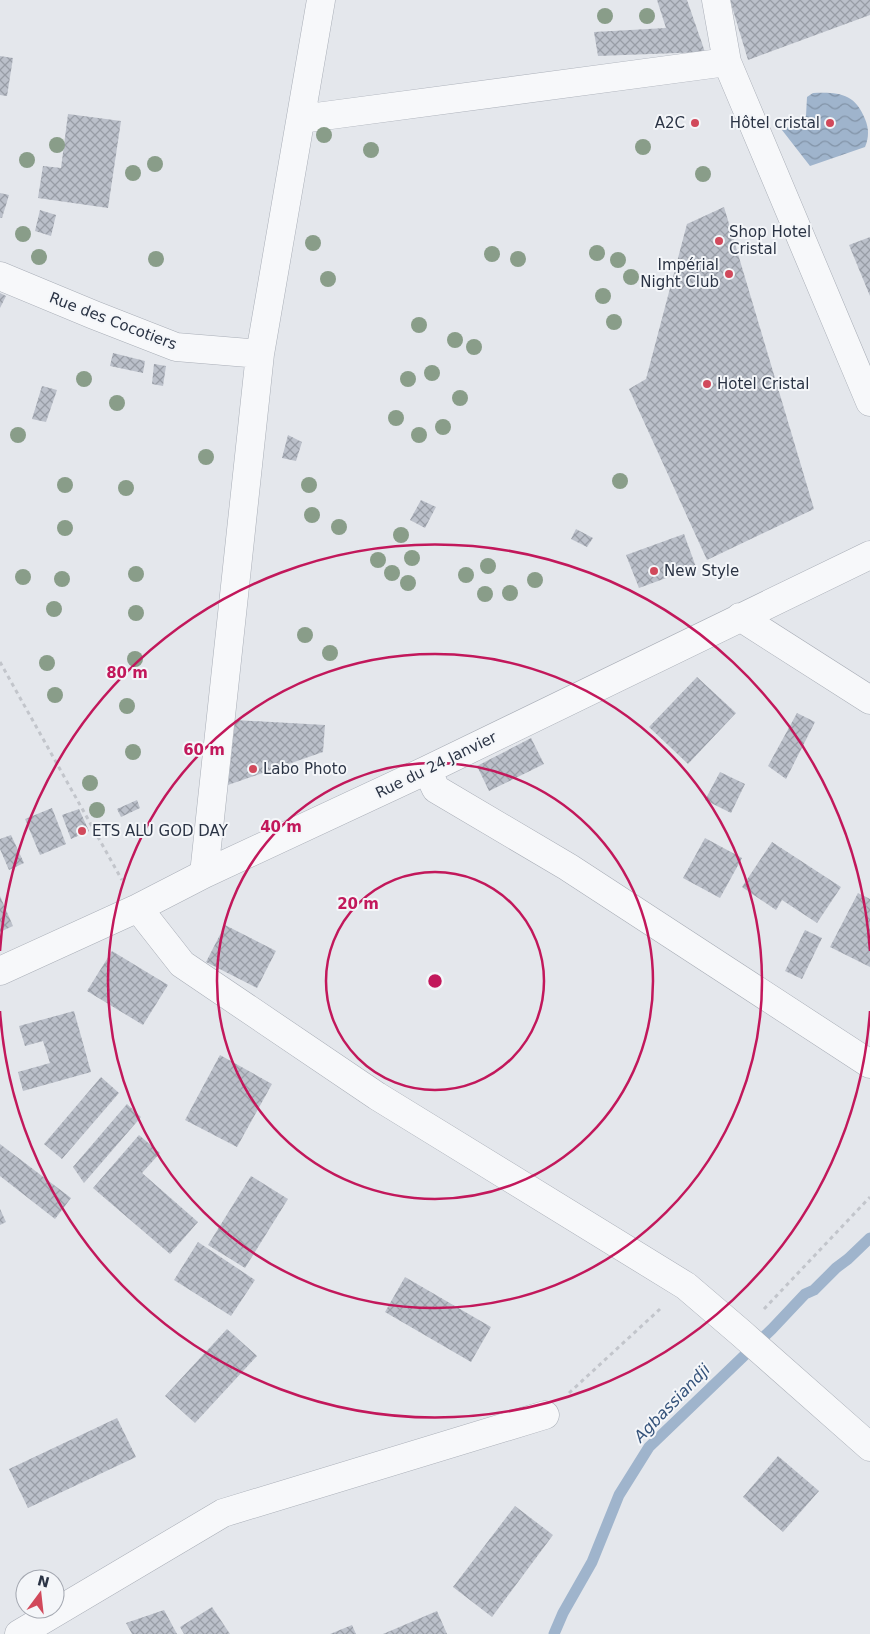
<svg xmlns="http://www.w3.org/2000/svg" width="870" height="1634" viewBox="0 0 870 1634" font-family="'DejaVu Sans',sans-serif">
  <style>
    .water { fill: url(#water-waves) }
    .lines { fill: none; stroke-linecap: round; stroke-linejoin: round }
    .stream { stroke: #9fb4cc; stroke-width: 11 }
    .building { fill: url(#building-cross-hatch) }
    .minor-casing { stroke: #a9aeb7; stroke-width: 29 }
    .path { stroke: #c2c5cb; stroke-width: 3; stroke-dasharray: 4 4; stroke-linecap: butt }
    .minor { stroke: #f7f8fa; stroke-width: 28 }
    .tree { fill: #899d89 }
    .ring { fill: none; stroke: #c2185b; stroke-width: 2.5 }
    .poi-dot { fill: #d1495b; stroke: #f4f6f9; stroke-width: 2 }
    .labels { text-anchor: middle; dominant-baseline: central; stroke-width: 4; stroke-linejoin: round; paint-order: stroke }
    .poi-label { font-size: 15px; fill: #2b3445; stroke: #f4f6f9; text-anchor: start }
    .street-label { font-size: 15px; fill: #2b3445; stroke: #f4f6f9 }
    .water-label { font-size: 16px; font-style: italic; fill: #34527a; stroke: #f4f6f9 }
    .centre { fill: #c2185b; stroke: #f4f6f9; stroke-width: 2.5 }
    .ring-label { font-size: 15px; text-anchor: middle; font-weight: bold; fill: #c2185b; stroke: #f4f6f9; stroke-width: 4; stroke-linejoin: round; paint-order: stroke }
  </style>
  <defs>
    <pattern id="water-waves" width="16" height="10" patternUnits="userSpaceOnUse" patternTransform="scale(1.25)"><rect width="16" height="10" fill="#9fb4cc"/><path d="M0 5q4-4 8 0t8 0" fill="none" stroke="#8293a7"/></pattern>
    <pattern id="building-cross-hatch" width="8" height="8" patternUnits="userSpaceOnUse" patternTransform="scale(1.25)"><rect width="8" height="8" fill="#bbc0ca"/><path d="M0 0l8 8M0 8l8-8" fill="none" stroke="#989da6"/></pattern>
  </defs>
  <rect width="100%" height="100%" fill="#e4e7ec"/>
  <path class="water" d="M 813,93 C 838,92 855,93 865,119 C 869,128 869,138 865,147 L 810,166 L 782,130 L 801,120 L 806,116 L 807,97 Z"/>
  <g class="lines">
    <path class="stream" d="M 554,1634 L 563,1613 L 592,1562 L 619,1495 L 649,1447 L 772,1329 L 805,1294 L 814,1290 L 836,1268 L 848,1259 L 870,1238"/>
  </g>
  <path class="building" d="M 657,0 L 687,0 L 705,52 L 598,56 L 594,32 L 666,28 Z
    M 730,0 L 870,0 L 870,15 L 748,60 Z
    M 0,56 L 13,58 L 7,96 L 0,95 Z
    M 68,114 L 121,121 L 108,208 L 38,198 L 43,166 L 61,168 Z
    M 0,193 L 9,195 L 2,218 L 0,218 Z
    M 724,207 L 814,509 L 707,560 L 629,389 L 646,379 L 687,224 Z
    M 40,210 L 56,215 L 51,236 L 35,231 Z
    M 870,237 L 870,296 L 849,245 Z
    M 0,293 L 6,296 L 0,308 Z
    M 113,353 L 145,361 L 143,373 L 110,366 Z
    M 154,364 L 166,366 L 163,386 L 152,384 Z
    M 42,386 L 57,390 L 46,422 L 32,419 Z
    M 288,435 L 302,442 L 296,461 L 282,458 Z
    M 421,500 L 436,507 L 425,528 L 410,520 Z
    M 576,529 L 593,538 L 587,547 L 571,539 Z
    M 684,534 L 696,567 L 639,588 L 626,555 Z
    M 697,677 L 736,713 L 688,764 L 649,727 Z
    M 797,713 L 815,722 L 786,779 L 768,766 Z
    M 235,720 L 325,725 L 323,752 L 228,785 Z
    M 531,738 L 544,764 L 489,791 L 477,766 Z
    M 720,772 L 745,784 L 731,813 L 705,800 Z
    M 137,800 L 140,808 L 121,817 L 117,809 Z
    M 52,808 L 66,844 L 40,855 L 25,819 Z
    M 79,809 L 89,831 L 71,839 L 62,815 Z
    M 11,835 L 24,863 L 9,870 L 0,849 L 0,839 Z
    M 705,838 L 742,858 L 720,898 L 683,878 Z
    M 772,842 L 841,887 L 817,923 L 782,900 L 776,910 L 742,887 Z
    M 858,893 L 870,899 L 870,967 L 830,947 Z
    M 0,896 L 13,926 L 0,932 Z
    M 225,925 L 276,951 L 257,988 L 206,962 Z
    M 805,930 L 822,938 L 802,979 L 785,971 Z
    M 112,951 L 168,985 L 143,1025 L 87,991 Z
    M 74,1011 L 91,1072 L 23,1091 L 18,1072 L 50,1063 L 43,1041 L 25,1046 L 19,1026 Z
    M 220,1055 L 272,1084 L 237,1147 L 185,1120 Z
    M 101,1077 L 119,1093 L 62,1159 L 44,1144 Z
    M 127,1104 L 141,1117 L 84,1183 L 73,1167 Z
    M 139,1135 L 160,1153 L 142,1173 L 198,1222 L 170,1254 L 93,1188 Z
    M 0,1144 L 71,1198 L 55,1219 L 0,1176 Z
    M 251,1176 L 288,1199 L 245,1268 L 208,1245 Z
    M 0,1209 L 6,1222 L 0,1225 Z
    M 198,1242 L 255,1280 L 231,1316 L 174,1280 Z
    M 405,1277 L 491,1327 L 471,1362 L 385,1312 Z
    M 227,1329 L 257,1356 L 195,1423 L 165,1396 Z
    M 117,1418 L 136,1457 L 28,1508 L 9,1469 Z
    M 778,1456 L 819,1491 L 783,1532 L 743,1497 Z
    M 515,1506 L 553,1535 L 492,1617 L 453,1587 Z
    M 212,1607 L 230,1634 L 184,1634 L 180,1627 Z
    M 164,1610 L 177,1634 L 132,1634 L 126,1623 Z
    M 437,1611 L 447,1634 L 383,1634 Z
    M 352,1625 L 356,1634 L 330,1634 Z"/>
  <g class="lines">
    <g class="minor-casing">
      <path id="minor" d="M 716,0 L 727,62 L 870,402
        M 301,119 L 727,62
        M 0,276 L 94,315 L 176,347 L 260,354
        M 740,617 L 870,700
        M 427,770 L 436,789 L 568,867 L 870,1064
        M 204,874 L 260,354 L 321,0
        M 138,908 L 182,964 L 377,1096 L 686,1286 L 741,1333 L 870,1447
        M 0,971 L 138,908 L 204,874 L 427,770 L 870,555
        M 19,1634 L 223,1513 L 545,1415"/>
    </g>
    <path class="path" d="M 0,662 L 122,880
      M 764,1309 L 870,1197
      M 569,1393 L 660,1309"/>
    <use href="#minor" class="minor"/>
  </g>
  <g class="tree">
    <circle cx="605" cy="16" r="8"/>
    <circle cx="647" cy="16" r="8"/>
    <circle cx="324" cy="135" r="8"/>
    <circle cx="57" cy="145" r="8"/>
    <circle cx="643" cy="147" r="8"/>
    <circle cx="371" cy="150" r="8"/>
    <circle cx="27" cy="160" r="8"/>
    <circle cx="155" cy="164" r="8"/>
    <circle cx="133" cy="173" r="8"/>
    <circle cx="703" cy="174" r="8"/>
    <circle cx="23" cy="234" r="8"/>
    <circle cx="313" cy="243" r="8"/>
    <circle cx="597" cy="253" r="8"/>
    <circle cx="492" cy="254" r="8"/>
    <circle cx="39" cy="257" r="8"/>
    <circle cx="156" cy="259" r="8"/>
    <circle cx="518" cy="259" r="8"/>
    <circle cx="618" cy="260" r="8"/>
    <circle cx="631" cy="277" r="8"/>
    <circle cx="328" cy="279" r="8"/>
    <circle cx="603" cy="296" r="8"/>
    <circle cx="614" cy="322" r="8"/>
    <circle cx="419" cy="325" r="8"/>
    <circle cx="455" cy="340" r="8"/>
    <circle cx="474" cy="347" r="8"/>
    <circle cx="432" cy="373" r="8"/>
    <circle cx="84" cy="379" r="8"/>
    <circle cx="408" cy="379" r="8"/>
    <circle cx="460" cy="398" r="8"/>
    <circle cx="117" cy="403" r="8"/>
    <circle cx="396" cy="418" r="8"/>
    <circle cx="443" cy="427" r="8"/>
    <circle cx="18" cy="435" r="8"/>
    <circle cx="419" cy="435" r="8"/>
    <circle cx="206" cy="457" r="8"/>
    <circle cx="620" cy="481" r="8"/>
    <circle cx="65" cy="485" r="8"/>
    <circle cx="309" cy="485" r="8"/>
    <circle cx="126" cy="488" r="8"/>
    <circle cx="312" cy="515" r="8"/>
    <circle cx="339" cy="527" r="8"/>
    <circle cx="65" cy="528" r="8"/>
    <circle cx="401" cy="535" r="8"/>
    <circle cx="412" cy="558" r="8"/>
    <circle cx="378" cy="560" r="8"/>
    <circle cx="488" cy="566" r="8"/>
    <circle cx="392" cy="573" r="8"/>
    <circle cx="136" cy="574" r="8"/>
    <circle cx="466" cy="575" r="8"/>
    <circle cx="23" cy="577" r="8"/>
    <circle cx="62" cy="579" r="8"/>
    <circle cx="535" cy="580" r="8"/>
    <circle cx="408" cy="583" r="8"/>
    <circle cx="510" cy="593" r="8"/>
    <circle cx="485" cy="594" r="8"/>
    <circle cx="54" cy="609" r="8"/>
    <circle cx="136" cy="613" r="8"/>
    <circle cx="305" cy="635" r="8"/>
    <circle cx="330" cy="653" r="8"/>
    <circle cx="135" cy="659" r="8"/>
    <circle cx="47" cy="663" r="8"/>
    <circle cx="55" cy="695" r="8"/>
    <circle cx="127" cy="706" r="8"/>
    <circle cx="133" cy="752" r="8"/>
    <circle cx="90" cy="783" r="8"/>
    <circle cx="97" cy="810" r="8"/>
  </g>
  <g class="ring">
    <circle cx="435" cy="981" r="109"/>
    <circle cx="435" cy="981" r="218"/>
    <circle cx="435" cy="981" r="327"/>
    <path d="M870 1011A436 436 0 0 1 0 1011M0 951A436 436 0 0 1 870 951"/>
  </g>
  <g class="poi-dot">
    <circle cx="695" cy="123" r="5"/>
    <circle cx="830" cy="123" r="5"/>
    <circle cx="719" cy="241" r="5"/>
    <circle cx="729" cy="274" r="5"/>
    <circle cx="707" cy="384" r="5"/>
    <circle cx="654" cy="571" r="5"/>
    <circle cx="253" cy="769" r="5"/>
    <circle cx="82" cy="831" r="5"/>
  </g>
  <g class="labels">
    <g class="poi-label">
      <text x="685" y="123" text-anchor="end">A2C</text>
      <text x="820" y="123" text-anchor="end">Hôtel cristal</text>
      <text x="729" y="232">Shop Hotel<tspan x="729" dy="17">Cristal</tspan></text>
      <text x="719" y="265" text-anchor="end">Impérial<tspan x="719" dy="17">Night Club</tspan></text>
      <text x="717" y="384">Hotel Cristal</text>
      <text x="664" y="571">New Style</text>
      <text x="263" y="769">Labo Photo</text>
      <text x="92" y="831">ETS ALU GOD DAY</text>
    </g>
    <g class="street-label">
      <text transform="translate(113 321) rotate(21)">Rue des Cocotiers</text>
      <text transform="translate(436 765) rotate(-26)">Rue du 24 Janvier</text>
    </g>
    <g class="water-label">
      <text transform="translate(672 1403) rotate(-46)">Agbassiandji</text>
    </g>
  </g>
  <circle cx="435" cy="981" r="8" class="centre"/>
  <g class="ring-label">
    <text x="127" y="678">80 m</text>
    <text x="204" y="755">60 m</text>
    <text x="281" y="832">40 m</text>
    <text x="358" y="909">20 m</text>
  </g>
  <g transform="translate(40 1594) rotate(15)"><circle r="24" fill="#f4f6f9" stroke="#a4a8b1"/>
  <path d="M0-4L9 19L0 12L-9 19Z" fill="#d1495b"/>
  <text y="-8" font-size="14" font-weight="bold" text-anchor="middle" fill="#2b3445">N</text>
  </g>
</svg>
